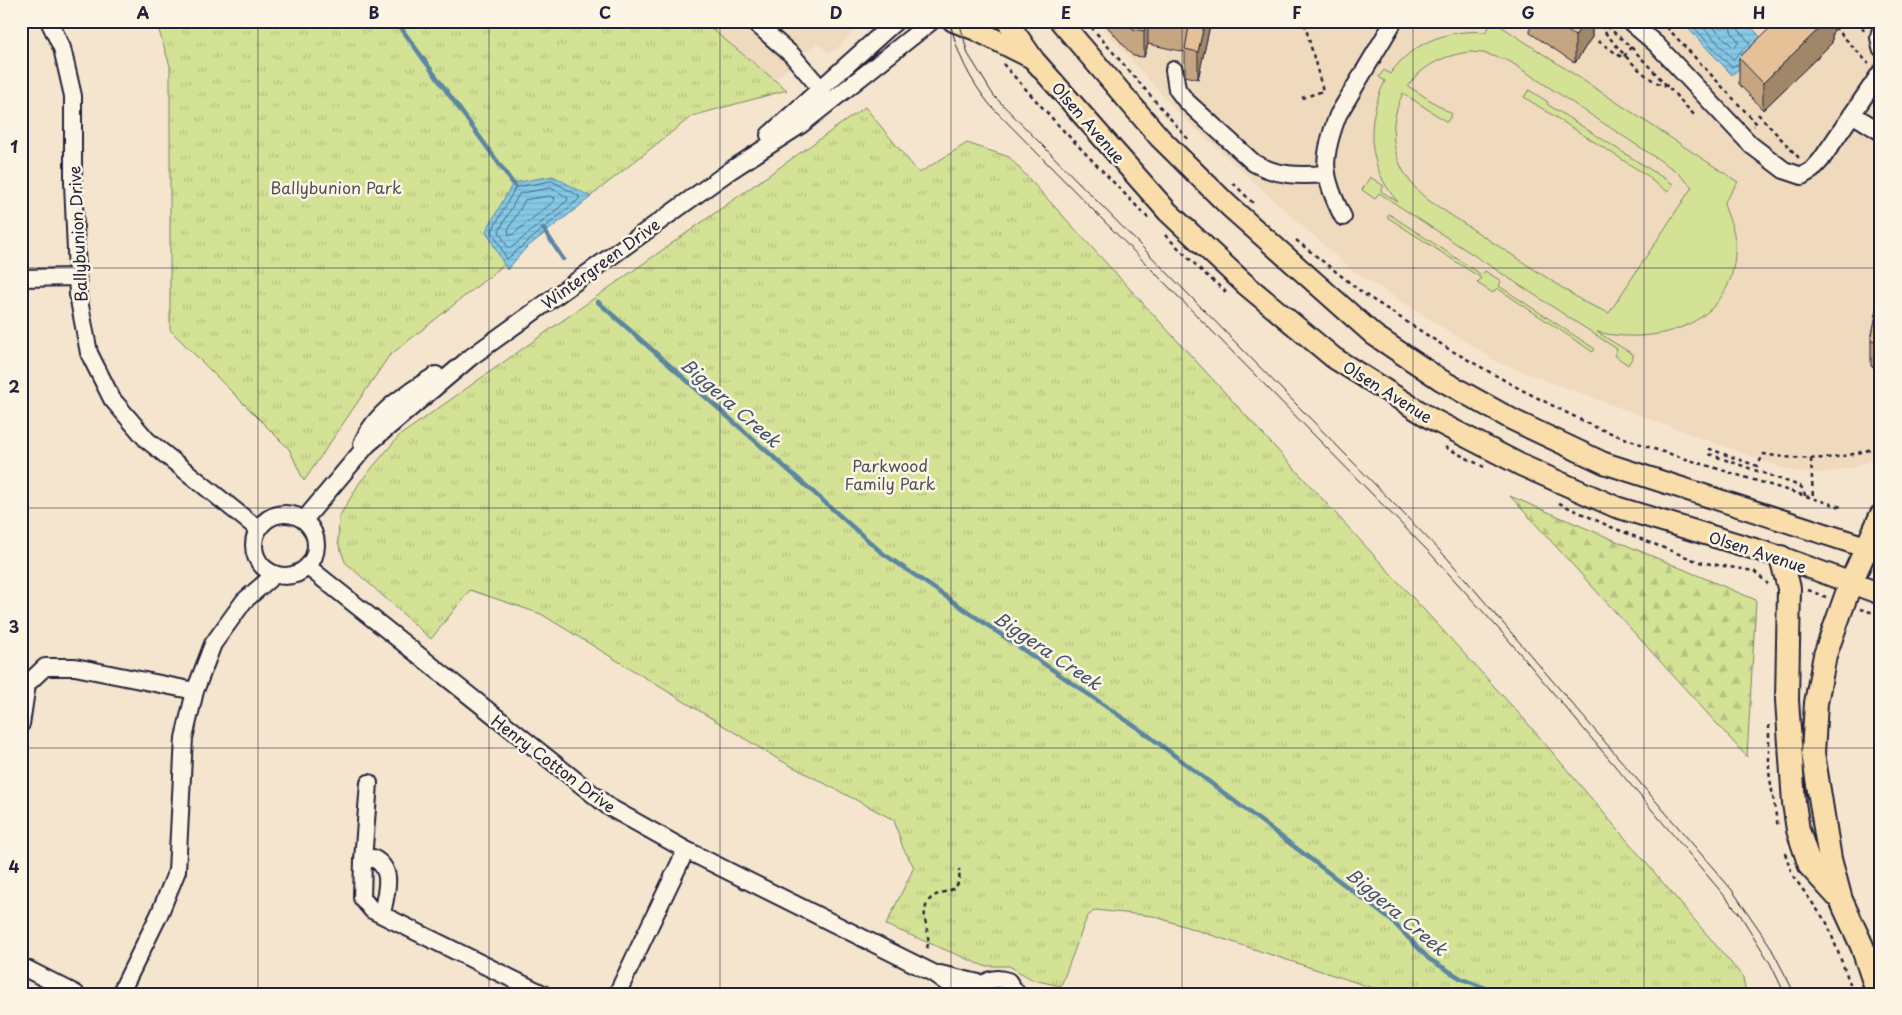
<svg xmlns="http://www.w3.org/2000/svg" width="1902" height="1015" viewBox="0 0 1902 1015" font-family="'Playpen Sans',sans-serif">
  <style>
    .built { fill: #f0dabe }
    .grass { fill: #d3e295; stroke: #7a8268; fill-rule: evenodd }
    .forest { fill: url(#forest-firs); stroke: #7a8268 }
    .park { fill: url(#park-tufts); stroke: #7a8268 }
    .water { fill: url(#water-rules); stroke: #5d86a2 }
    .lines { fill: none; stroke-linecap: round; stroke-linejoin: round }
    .shore { stroke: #4a657f; stroke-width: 1 }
    .stream { stroke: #5d86a2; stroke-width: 4.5 }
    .minor-casing { stroke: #22223b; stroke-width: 20 }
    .major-casing { stroke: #22223b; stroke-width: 24 }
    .highway-casing { stroke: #22223b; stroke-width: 26 }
    .path { stroke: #22223b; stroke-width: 2.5; stroke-dasharray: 4 4; stroke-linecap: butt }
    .minor { stroke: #fcf5e5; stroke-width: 16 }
    .major { stroke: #f9deab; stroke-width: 20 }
    .highway { stroke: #f9deab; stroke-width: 22 }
    .tram { stroke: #22223b; stroke-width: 1 }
    .wall { fill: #c6a682; stroke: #22223b }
    .shaded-wall { fill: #a1876a; stroke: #22223b }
    .building { fill: #e6c197; stroke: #22223b }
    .grid { fill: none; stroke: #22223b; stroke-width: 1; stroke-opacity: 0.55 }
    .labels { text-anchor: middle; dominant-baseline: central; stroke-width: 5; stroke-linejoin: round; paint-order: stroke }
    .street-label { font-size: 16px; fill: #22223b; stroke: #fcf5e5 }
    .park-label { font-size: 16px; fill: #4e5252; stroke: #fcf5e5 }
    .water-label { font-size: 18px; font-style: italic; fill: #40546e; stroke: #fcf5e5 }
    .neatline { fill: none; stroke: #22223b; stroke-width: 2 }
    .grid-label { font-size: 16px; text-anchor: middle; font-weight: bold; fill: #22223b }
  </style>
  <defs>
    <pattern id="forest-firs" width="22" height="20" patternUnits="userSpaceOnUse" patternTransform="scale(1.25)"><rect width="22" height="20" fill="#d3e295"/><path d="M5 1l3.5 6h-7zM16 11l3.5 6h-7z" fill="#b5c281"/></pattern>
    <pattern id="park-tufts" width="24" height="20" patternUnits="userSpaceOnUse" patternTransform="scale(1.25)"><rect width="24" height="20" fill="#d3e295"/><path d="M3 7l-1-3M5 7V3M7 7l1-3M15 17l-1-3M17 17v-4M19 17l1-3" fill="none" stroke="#b5c281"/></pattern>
    <pattern id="water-rules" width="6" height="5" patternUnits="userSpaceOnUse" patternTransform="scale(1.25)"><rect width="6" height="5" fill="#85c9e6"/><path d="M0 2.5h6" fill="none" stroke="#73acc6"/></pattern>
  </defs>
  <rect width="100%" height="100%" fill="#f5e5ce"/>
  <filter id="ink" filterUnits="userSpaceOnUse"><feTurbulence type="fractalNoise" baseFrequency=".02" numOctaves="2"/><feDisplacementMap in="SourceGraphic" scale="10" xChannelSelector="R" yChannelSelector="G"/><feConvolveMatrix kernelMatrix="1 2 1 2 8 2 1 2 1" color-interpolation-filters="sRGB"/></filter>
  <g filter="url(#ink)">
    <path class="built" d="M 702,21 L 863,21 L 836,50 L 829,52 L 816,43 L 775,80 Z
      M 1097,21 L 1881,21 L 1881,456 L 1856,467 L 1830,472 L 1806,474 L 1782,468 L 1499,363 L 1350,269 L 1177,112 Z"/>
    <path class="grass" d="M 1493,21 L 1738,182 L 1724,203 C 1727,216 1735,228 1735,243 C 1739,322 1661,347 1597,332 L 1634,355 L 1628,365 L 1614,355 L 1617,349 L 1379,193 L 1375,199 L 1362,190 L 1370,177 L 1384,186 L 1381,191 L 1398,202 C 1367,167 1365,122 1385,81 L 1379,77 L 1384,70 L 1390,74 C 1412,42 1448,29 1486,32 ZM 1470,52 L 1483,53 L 1509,61 L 1676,171 L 1692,187 L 1609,313 L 1584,302 L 1428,200 C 1394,172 1384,133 1403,93 L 1447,122 L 1452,114 L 1408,86 C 1423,65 1445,55 1470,52 Z
      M 1529,90 L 1548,102 L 1547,104 L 1673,184 L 1668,192 L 1651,180 L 1651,178 L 1524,97 Z
      M 1389,214 L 1482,275 L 1485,271 L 1501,281 L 1499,286 L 1595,349 L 1593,352 L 1497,288 L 1493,293 L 1477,283 L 1481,278 L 1387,217 Z"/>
    <path class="forest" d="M 1510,496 L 1756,600 L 1747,757 Z"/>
    <path class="park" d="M 156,21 L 702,21 L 787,90 L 692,116 L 389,356 L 304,481 L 289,449 L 170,330 L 170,66 Z
      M 865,107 L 919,173 L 967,143 L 1009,157 L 1524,719 L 1743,977 L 1746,994 L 1391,994 L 1153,916 L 1095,910 L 1087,917 L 1061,986 L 1033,980 L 1009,966 L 984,966 L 886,925 L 914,867 L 903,848 L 894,820 L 778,759 L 541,614 L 470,590 L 431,639 L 345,562 L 338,542 L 339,517 L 360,482 L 399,436 Z"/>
    <path class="water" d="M 1681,21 L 1746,21 L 1767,44 L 1732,75 Z
      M 553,176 L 591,197 L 526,248 L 507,270 L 486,231 L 513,183 Z"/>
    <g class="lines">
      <path class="shore" d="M 1688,21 L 1731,67 L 1738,64
        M 1697,21 L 1733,59 L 1750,43 L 1738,29 L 1737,21
        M 1707,21 L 1734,48 L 1739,42 L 1731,31 L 1729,21
        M 552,181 L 579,196 L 579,199 L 507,259 L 492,231 L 515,188 Z
        M 551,188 L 567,197 L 568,200 L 511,248 L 508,248 L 499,231 L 519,194 Z
        M 550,196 L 555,198 L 554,201 L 512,235 L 509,235 L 508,230 L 525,200 Z"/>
      <path class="stream" d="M 396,21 L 515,186
        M 543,228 L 563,259
        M 598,302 L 881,552 L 1149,736 L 1392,921 L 1429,959 L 1462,979 L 1501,994"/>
      <g class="minor-casing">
        <path id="minor" d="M 49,21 L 62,48 L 73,96 L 73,183 L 78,295 L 89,353 L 112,399 L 147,440 L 258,529
          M 753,21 L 792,55 L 821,89
          M 1629,21 L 1656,44 L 1751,145 L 1784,170 L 1802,176 L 1812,170 L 1821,160 L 1881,72
          M 1881,29 L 1879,37 L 1881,48
          M 1174,70 L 1177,89 L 1186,101 L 1254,163 C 1277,176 1299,176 1325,174
          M 1852,114 L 1881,132
          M 769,135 L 896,21
          M 1343,217 C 1322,176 1321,159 1338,115 L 1394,21
          M 21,278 L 77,277
          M 362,444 C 374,413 408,392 436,375
          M254 545a31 31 0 1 1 62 0a31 31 0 1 1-62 0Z
          M 304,520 L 367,445 L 471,357 L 731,170 L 802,124 L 932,21
          M 308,567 L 609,807 L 686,850 L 933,973 L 962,994
          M 21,724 L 27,684 L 45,667 L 75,667 L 195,691
          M 363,860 L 369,783
          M 382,915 C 385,893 396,870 373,858 L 363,860 L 362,898 L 372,910 L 543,994
          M 21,966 L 76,994
          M 940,974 L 983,984
          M 120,994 L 159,915 L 177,871 L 184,738 L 195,691 L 213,644 L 244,601 L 274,575
          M 617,994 L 686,850
          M 978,994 C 983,980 995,976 1008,981 L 1017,994"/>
      </g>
      <g class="major-casing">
        <path id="major" d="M 953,21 L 976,30 L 1030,57
          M 1007,21 L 1034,60 L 1168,212 L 1245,284 L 1334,358 L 1430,418 L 1523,466 L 1616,507 L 1781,557 L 1881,594
          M 1060,21 L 1160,138 L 1229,206 L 1374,335 L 1441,380 L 1513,420 L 1604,463 L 1881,552"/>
      </g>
      <g class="highway-casing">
        <path id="highway" d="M 1781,557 L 1789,588 L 1787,700 L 1794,803 L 1798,830 L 1810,866 L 1841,900
          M 1878,994 L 1862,946 L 1841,900 L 1830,859 L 1813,753 L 1816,703 L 1825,655 L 1851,582 L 1881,516"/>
      </g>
      <path class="path" d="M 1086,21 L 1188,139
        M 1601,21 L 1631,47 L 1696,117
        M 1661,21 L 1757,124 L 1754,126
        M 1829,21 L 1869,64
        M 1857,21 L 1865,32
        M 1603,25 L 1603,30 C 1617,46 1646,84 1668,86
        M 1598,41 L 1623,58 L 1631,47
        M 1003,64 L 1061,128 L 1150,220
        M 1302,98 L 1323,91 L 1304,21
        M 1758,114 L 1799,158
        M 1233,183 L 1254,204
        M 1165,235 L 1205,274 L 1226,292
        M 1296,240 L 1364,294 L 1447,348 L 1520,389 L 1595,427 L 1654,449 L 1841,507
        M 1445,447 L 1484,467
        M 1811,459 L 1813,499
        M 1805,496 L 1804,490 L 1800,486 L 1709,454 L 1710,449 L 1757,466 L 1764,454 C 1801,461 1845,461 1881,445
        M 1559,503 L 1611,527 L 1699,562 L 1754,571 L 1768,584
        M 1808,590 L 1826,597
        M 1860,609 L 1881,615
        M 1769,725 L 1769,772 L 1778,828
        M 1785,853 L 1791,871
        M 1793,876 L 1827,923 L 1854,994
        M 927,948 C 932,933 919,917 928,902 C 938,886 963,899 959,869"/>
      <use href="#minor" class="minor"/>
      <use href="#major" class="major"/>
      <use href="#highway" class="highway"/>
      <path class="tram" d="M 950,21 C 956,53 970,80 990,105 L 1429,552 L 1506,637 L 1739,913 L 1770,963 L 1785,994
        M 959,21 L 968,54 L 994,96 L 1448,559 L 1732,890 L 1769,944 L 1795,994"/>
    </g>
    <path class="wall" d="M 1106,21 L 1211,21 L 1198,79 L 1185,76 L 1185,52 L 1148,44 L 1144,57 L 1133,56 L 1106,25 Z
      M 1530,21 L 1592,21 L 1592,37 L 1575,63 L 1530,33 Z
      M 1834,21 L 1834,31 L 1832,33 L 1832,43 L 1763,110 L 1739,84 L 1739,58 Z
      M 1881,257 L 1881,287 L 1880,287 Z
      M 1881,290 L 1881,374 L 1879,374 L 1879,369 L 1871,366 L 1871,340 Z"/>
    <path class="shaded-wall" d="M 1147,21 L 1148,21 L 1148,44 L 1144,57 L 1144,31 Z
      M 1205,21 L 1211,21 L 1198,79 L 1198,52 Z
      M 1585,21 L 1592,21 L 1592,37 L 1575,63 L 1575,36 Z
      M 1827,21 L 1834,21 L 1834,31 L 1832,33 L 1832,43 L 1763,110 L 1763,83 Z"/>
    <path class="building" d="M 1126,21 L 1147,21 L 1144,31 L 1133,29 Z
      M 1164,21 L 1205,21 L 1198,52 L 1185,49 L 1189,27 Z
      M 1552,21 L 1585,21 L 1575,36 Z
      M 1777,21 L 1827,21 L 1763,83 L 1739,58 Z
      M 1881,290 L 1881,348 L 1879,348 L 1880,342 L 1871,340 Z"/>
  </g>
  <path class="grid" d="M 258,21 L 258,994M 489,21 L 489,994M 720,21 L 720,994M 951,21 L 951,994M 1182,21 L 1182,994M 1413,21 L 1413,994M 1644,21 L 1644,994M 21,268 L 1881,268M 21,508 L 1881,508M 21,748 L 1881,748"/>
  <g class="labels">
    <g class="street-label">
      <text transform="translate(1089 122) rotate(49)">Olsen Avenue</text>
      <text transform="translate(77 234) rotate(-93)">Ballybunion Drive</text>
      <text transform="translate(600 263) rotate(-36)">Wintergreen Drive</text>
      <text transform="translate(1388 391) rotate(32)">Olsen Avenue</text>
      <text transform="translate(1758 551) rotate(18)">Olsen Avenue</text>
      <text transform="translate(554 763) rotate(37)">Henry Cotton Drive</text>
    </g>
    <g class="park-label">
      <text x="336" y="187">Ballybunion Park</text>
      <text x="890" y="465">Parkwood<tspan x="890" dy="18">Family Park</tspan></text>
    </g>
    <g class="water-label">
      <text transform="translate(731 402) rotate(41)">Biggera Creek</text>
      <text transform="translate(1048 650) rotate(34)">Biggera Creek</text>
      <text transform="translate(1397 911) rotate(40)">Biggera Creek</text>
    </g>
  </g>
  <rect width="1902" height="1015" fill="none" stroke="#fcf5e5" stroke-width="55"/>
  <rect x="28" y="28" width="1846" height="960" class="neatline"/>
  <g class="grid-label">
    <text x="143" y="19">A</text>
    <text x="374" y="19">B</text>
    <text x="605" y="19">C</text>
    <text x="836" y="19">D</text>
    <text x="1066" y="19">E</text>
    <text x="1297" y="19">F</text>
    <text x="1528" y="19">G</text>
    <text x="1759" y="19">H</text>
    <text x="14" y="153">1</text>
    <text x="14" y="393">2</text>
    <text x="14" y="633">3</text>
    <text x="14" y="873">4</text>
  </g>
</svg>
